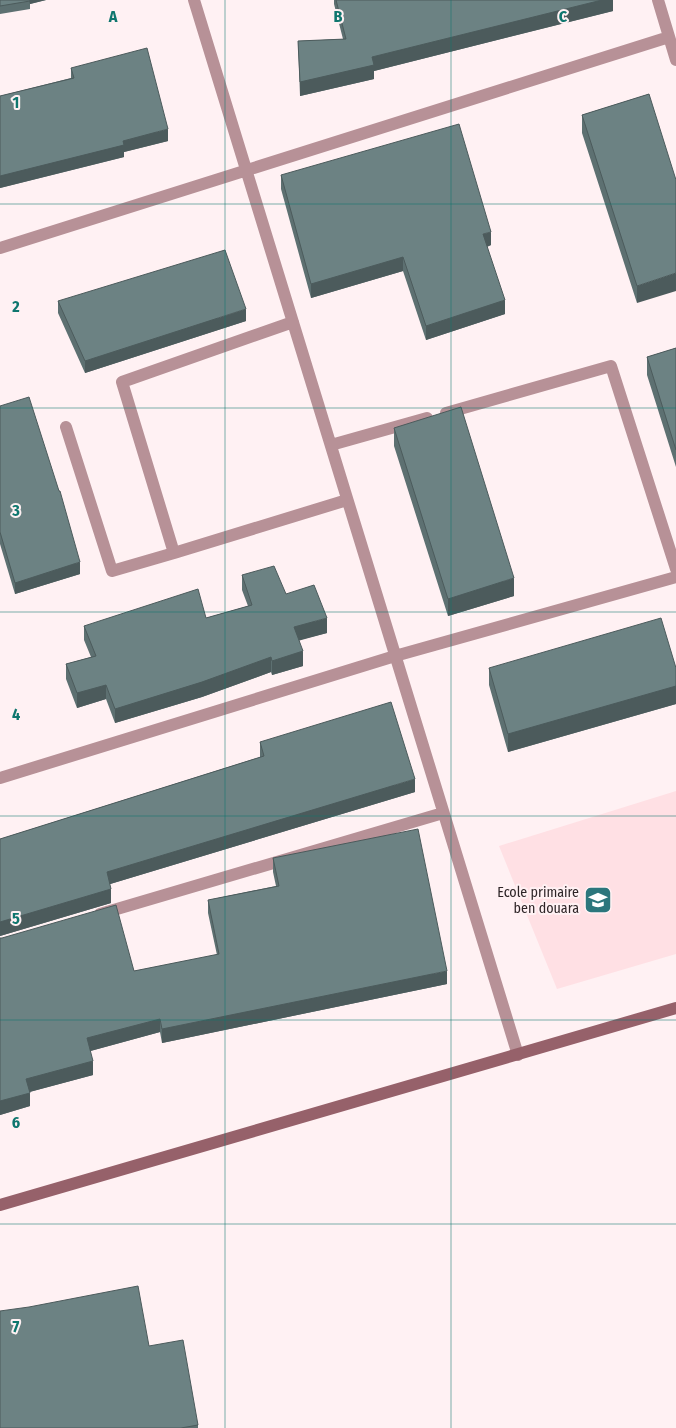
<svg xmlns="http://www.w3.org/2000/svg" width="676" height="1428" viewBox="0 0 676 1428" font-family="'Fira Sans Condensed',sans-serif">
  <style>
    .built { fill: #ffe0e4 }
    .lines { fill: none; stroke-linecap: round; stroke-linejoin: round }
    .street { stroke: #b79197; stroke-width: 12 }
    .secondary { stroke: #96616a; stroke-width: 12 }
    .wall { fill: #5d7071 }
    .shaded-wall { fill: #4c5b5c }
    .building { fill: #6c8283; stroke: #4c5b5c }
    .grid { fill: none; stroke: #0f766e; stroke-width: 1; stroke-opacity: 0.55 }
    .labels { text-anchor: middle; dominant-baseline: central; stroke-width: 4; stroke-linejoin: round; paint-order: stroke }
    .poi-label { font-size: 14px; fill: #2e2527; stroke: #fff1f3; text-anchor: end }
    .grid-label { font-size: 16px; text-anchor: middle; font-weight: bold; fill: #0f766e; stroke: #fff1f3; stroke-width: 4; stroke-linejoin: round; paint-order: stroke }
  </style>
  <rect width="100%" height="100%" fill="#fff1f3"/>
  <path class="built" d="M 676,791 L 676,954 L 557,989 L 499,846 Z"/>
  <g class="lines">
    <path class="street" d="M 194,0 L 518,1055
      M 658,0 L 676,60
      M 0,248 L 669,37
      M 293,322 L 122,382 L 174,553 L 347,500
      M 446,413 L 611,366 L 676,569
      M 66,427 L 112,571 L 174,553
      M 331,445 L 427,418
      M 0,778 L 395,656 L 676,577
      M 100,914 L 443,813"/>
    <path class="secondary" d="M 0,1205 L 676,1008"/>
  </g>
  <path class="wall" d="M 0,0 L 46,0 L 30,4 L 30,9 L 0,14 Z
    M 334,0 L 613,0 L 613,11 L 374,71 L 374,79 L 300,96 L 298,41 L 343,39 L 334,4 Z
    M 71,68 L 168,141 L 124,152 L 124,157 L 0,188 L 0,96 L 71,78 Z
    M 649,94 L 637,303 L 582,133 L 582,115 Z
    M 281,175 L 491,245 L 487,247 L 505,314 L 426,340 L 403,271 L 311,298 L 281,189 Z
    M 58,301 L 246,321 L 85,373 L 58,313 Z
    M 676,348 L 676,467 L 647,375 L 647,357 Z
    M 0,406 L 80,574 L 15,594 L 0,544 Z
    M 394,428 L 514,596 L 448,616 L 394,446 Z
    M 242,575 L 286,594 L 327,633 L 299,640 L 303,666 L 272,675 L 271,672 L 202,697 L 115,723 L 106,699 L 77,708 L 66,679 L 66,664 L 91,657 L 84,640 L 84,626 L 206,618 L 248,606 L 242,590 Z
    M 489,668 L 676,668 L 676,704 L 508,752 L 489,685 Z
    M 260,742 L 415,792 L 110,884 L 111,903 L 0,936 L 0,839 L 260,757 Z
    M 273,858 L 447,984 L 162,1043 L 160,1032 L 90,1051 L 93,1075 L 29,1092 L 30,1106 L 0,1115 L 0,938 L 134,971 L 217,955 L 208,913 L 208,900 L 276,886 L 273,872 Z
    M 149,1346 L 198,1425 L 198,1428 L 0,1428 Z"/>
  <path class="shaded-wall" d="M 29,0 L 46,0 L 30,4 Z
    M 602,0 L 613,0 L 613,11 L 374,71 L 374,79 L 300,96 L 300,82 L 372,57 Z
    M 168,129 L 168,141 L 124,152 L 124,157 L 0,188 L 0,176 L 123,141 Z
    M 491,232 L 491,245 L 483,248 L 483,234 Z
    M 403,257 L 403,271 L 311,298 L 311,284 Z
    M 676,273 L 676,291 L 637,303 L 637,286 Z
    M 505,300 L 505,314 L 426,340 L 426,326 Z
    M 246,309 L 246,321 L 85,373 L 85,361 Z
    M 80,562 L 80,574 L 15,594 L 15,583 Z
    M 514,578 L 514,596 L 448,616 L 448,599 Z
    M 327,618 L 327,633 L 294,642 L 294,627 Z
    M 303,651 L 303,666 L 272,675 L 272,661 Z
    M 271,657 L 271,672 L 202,697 L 115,723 L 115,709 Z
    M 106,685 L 106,699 L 77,708 L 77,693 Z
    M 676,686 L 676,704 L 508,752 L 508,734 Z
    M 415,779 L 415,792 L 107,885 L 107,872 Z
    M 111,889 L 111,903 L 0,936 L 0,922 Z
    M 447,971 L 447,984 L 162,1043 L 162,1029 Z
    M 160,1019 L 160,1032 L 87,1052 L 87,1038 Z
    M 93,1061 L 93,1075 L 26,1093 L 26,1079 Z
    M 30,1093 L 30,1106 L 0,1115 L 0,1101 Z"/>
  <path class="building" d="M 0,0 L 30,0 L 30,1 L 0,6 Z
    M 336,0 L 602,0 L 372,57 L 374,65 L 300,82 L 298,41 L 346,39 Z
    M 147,48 L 168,129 L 123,141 L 124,145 L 0,176 L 0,96 L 74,78 L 71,68 Z
    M 649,94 L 676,180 L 676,273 L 637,286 L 582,115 Z
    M 459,124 L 491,232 L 483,234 L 505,300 L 426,326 L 403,257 L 311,284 L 281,175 Z
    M 225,250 L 246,309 L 85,361 L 58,301 Z
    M 676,348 L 676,450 L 647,357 Z
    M 29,397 L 59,491 L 60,491 L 80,562 L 15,583 L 0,532 L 0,406 Z
    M 461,407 L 514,578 L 448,599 L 394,428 Z
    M 274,566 L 286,594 L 314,585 L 327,618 L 294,627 L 303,651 L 272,661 L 271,657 L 202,682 L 115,709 L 106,685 L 77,693 L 66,664 L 96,656 L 84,626 L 198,589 L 206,618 L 252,605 L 242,575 Z
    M 661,618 L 676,668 L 676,686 L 508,734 L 489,668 Z
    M 391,702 L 415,779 L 107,872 L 111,889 L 0,922 L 0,839 L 264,756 L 260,742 Z
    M 418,829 L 447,971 L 162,1029 L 160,1019 L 87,1038 L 93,1061 L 26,1079 L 30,1093 L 0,1101 L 0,938 L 2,938 L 116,905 L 134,971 L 219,954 L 208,900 L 279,886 L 273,858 Z
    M 138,1286 L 149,1346 L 183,1340 L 198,1425 L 181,1428 L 0,1428 L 0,1311 L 29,1307 Z"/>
  <path class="grid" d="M 225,0 L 225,1428M 451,0 L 451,1428M 0,204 L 676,204M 0,408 L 676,408M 0,612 L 676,612M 0,816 L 676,816M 0,1020 L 676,1020M 0,1224 L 676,1224"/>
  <defs>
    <g id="school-square" transform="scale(1.4375)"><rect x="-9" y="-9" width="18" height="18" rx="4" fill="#2c767c" stroke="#fff1f3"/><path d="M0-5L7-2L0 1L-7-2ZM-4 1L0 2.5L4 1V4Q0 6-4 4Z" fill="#fff"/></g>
  </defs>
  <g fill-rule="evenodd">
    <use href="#school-square" x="598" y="900"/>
  </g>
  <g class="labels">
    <g class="poi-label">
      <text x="579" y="892">Ecole primaire<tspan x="579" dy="16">ben douara</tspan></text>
    </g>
  </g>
  <g class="grid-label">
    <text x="113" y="22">A</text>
    <text x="338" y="22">B</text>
    <text x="563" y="22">C</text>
    <text x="16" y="108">1</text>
    <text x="16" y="312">2</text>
    <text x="16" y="516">3</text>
    <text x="16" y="720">4</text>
    <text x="16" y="924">5</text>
    <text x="16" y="1128">6</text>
    <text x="16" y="1332">7</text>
  </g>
</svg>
